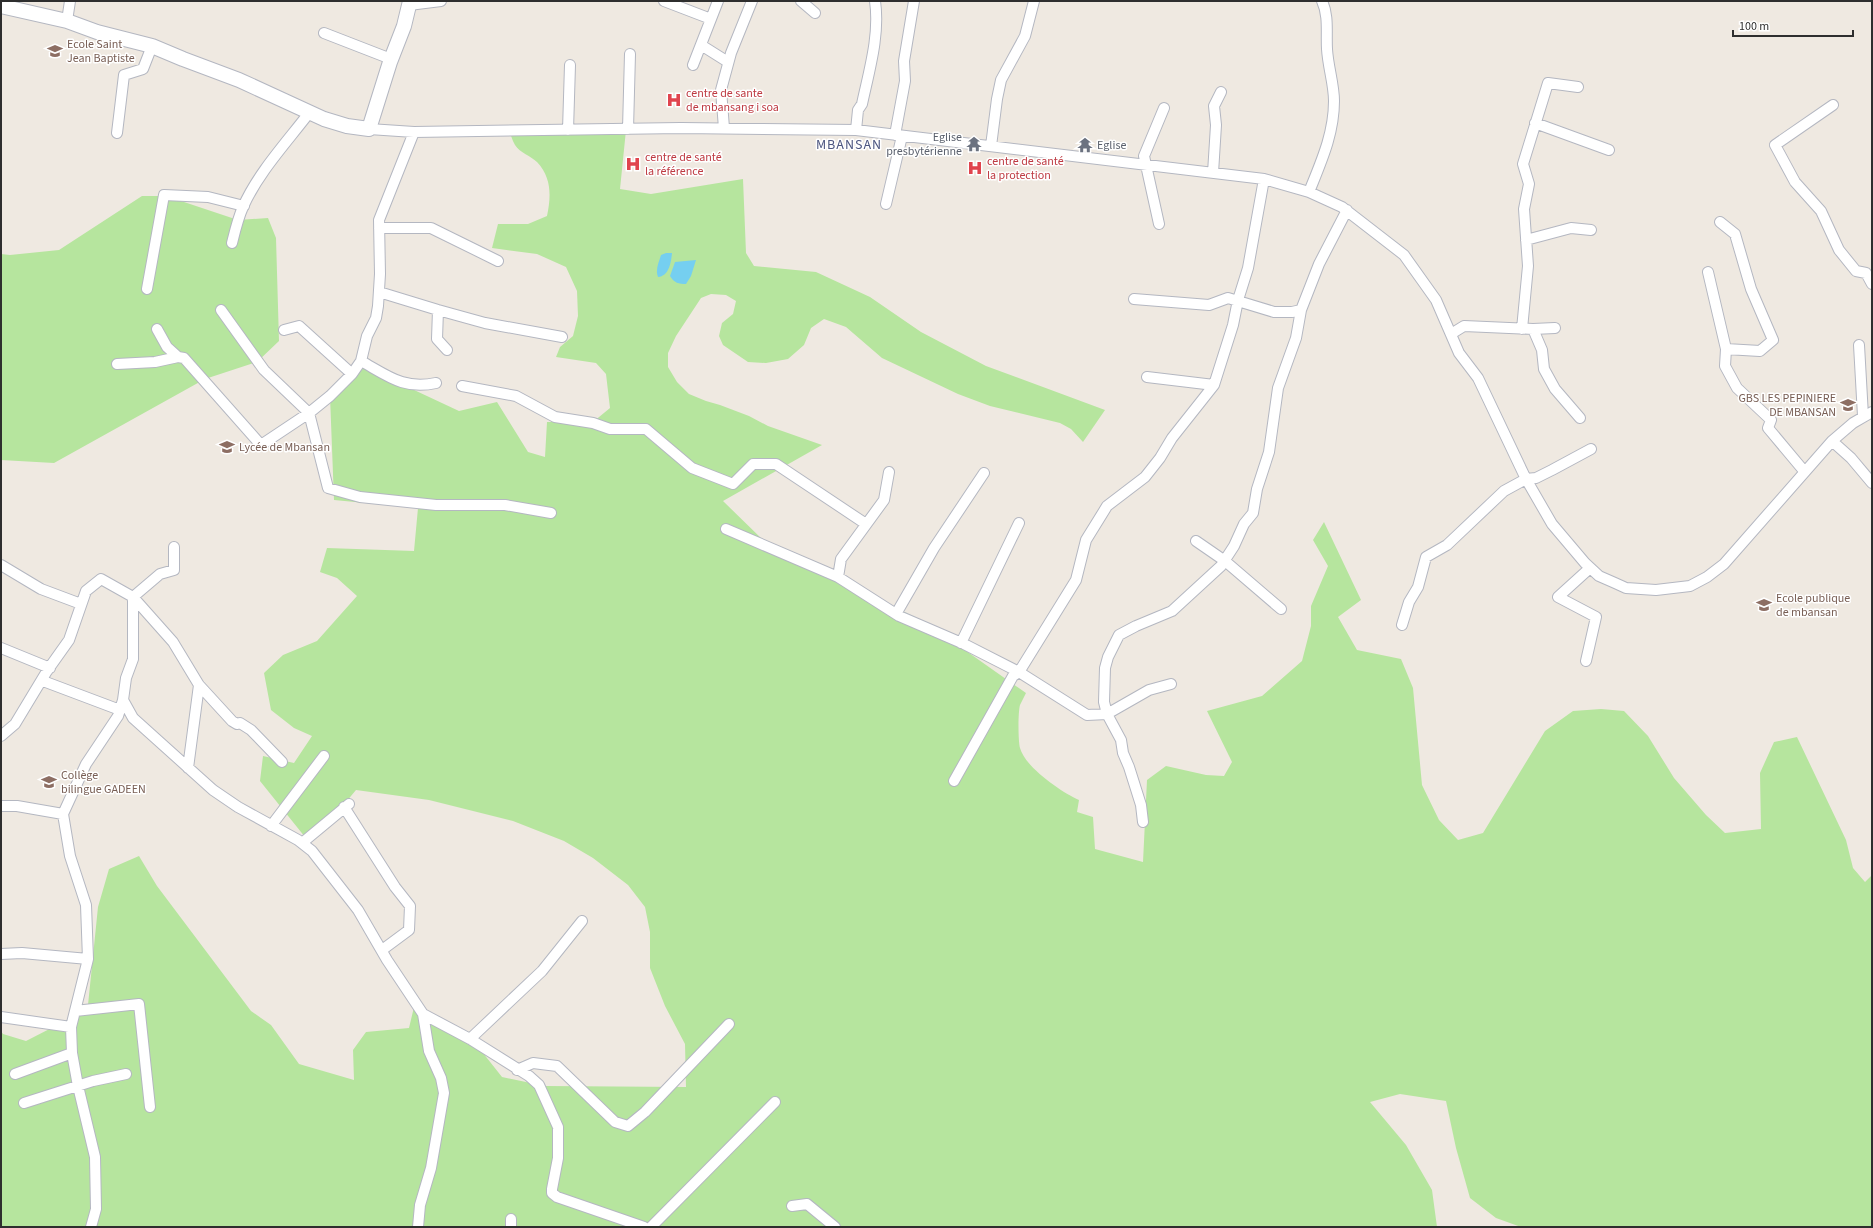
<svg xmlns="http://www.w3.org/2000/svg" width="1873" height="1228" viewBox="0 0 1873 1228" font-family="'Source Sans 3',sans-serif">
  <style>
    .green { fill: #b6e59e }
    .water { fill: #75cff0 }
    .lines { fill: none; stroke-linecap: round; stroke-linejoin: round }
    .street-casing { stroke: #b4b7c1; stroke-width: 12 }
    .secondary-casing { stroke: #b4b7c1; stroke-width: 16 }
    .street { stroke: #fff; stroke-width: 10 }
    .secondary { stroke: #fff; stroke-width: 14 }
    .labels { text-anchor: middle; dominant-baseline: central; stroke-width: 3; stroke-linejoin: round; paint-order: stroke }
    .education-label { font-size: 12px; fill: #785e54; stroke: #fff; text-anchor: start }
    .health-label { font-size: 12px; fill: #be3a42; stroke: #fff; text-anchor: start }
    .worship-label { font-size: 12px; fill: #5b616d; stroke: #fff; text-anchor: end }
    .quarter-label { font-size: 14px; letter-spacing: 1px; fill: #4d5680; stroke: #fff }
  </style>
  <rect width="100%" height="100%" fill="#efe9e1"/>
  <path class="green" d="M 509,130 L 626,130 L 620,189 L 651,194 L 743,179 L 746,253 L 754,266 L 816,272 L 870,297 L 921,332 L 986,366 L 1105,410 L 1083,442 L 1071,429 L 1060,423 L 990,406 L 958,394 L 882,358 L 846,327 L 824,319 L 811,328 L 804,345 L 788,359 L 766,363 L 748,362 L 723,345 L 719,336 L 722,323 L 733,314 L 736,301 L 726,295 L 711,294 L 701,298 L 676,336 L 668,353 L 668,367 L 677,382 L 689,394 L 706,401 L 720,405 L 749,416 L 768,426 L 822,445 L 723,501 L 769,546 L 925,622 L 1026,693 C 1024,697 1022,701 1020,705 C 1018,712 1018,740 1020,748 C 1025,767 1061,792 1079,800 L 1077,812 L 1093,817 L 1095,849 L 1143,862 L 1147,780 L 1166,766 L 1206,775 L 1224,776 L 1232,762 L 1207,711 L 1262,696 L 1302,661 L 1311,626 L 1311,606 L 1328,566 L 1313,540 L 1324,522 L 1361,600 L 1338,617 L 1357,650 L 1401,659 L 1413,688 L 1422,785 L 1439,820 L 1458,840 L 1483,833 L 1545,731 L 1573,711 L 1601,709 L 1624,711 L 1648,736 L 1674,778 L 1706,815 L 1725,833 L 1761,829 L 1760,773 L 1774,742 L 1797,737 L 1846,840 L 1853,868 L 1865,882 L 1872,875 L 1872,1227 L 1521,1227 L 1496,1218 L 1470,1198 L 1456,1148 L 1446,1101 L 1400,1094 L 1370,1102 L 1406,1145 L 1432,1190 L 1437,1227 L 1,1227 L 1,1031 L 3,1034 L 26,1041 L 67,1020 L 88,1005 L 98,907 L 109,869 L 139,856 L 157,886 L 251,1011 L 271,1025 L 299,1064 L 354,1080 L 353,1050 L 366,1032 L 409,1028 L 414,1007 L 450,1025 L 483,1053 L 502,1077 L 545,1086 L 686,1087 L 685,1044 L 665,1006 L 650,968 L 650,932 L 645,907 L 628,885 L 593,858 L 564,841 L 513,821 L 429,800 L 356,790 L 331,820 L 305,837 L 260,781 L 263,756 L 294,763 L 312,736 L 294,728 L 271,710 L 264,673 L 283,655 L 317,641 L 357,596 L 337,578 L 320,572 L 327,548 L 414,551 L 418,508 L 334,500 L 330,396 L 365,367 L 459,411 L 497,402 L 528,452 L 545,457 L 547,422 L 593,422 L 610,408 L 606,374 L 596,363 L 556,357 L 560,347 L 573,336 L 578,316 L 577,291 L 566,267 L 537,254 L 492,248 L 498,224 L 528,224 L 547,216 C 551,197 552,178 537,162 C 531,156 520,153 515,145 C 512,140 511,135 509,130 Z
    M 142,196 L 166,196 L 238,220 L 268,218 L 276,238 L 279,341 L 257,362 L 205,379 L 54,463 L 1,460 L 1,254 L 10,255 L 59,250 Z"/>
  <path class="water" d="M 666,253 L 672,253 C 671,263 669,276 658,277 C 655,270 659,262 661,255 Z
    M 696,260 L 691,276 L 686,284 C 679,284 674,283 670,276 L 675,262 Z"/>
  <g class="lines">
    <g class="street-casing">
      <path id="street" d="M 664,1 L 711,19
        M 801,1 L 815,13
        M 409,5 L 441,1
        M 67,21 L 70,1
        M 324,33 L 391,59
        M 701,45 L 728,62
        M 693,65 L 718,1
        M 1833,105 L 1775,145 L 1795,182 L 1821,211 L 1839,250 L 1856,271 L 1866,273 L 1872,284
        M 1535,123 L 1609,150
        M 724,128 L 721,90 L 731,53 L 752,1
        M 369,129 L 414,132 L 681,128 L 856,130 L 1264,179 L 1309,192 L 1342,207 L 1404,255 L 1436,300 L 1459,353 L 1478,378 L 1526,479 L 1552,524 L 1585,563 L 1599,576 L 1615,583 L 1626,588 L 1656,590 L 1690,586 L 1707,577 L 1724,564 L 1832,441 L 1853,423 L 1872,412
        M 628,129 L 630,54
        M 568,130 L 570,65
        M 856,130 L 858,110 L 862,104 C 869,71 880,35 875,1
        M 117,133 L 124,75 L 143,69 L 152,46
        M 895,135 L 905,81 L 904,61 L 914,1
        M 991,146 L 997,99 L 1001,80 L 1025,36 L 1034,1
        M 1213,173 L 1216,125 L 1214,106 L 1221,92
        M 1309,192 C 1321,162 1334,134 1334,101 C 1334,84 1328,67 1327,49 C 1326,33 1329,16 1322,1
        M 886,204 L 902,136
        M 1720,222 L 1735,234 L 1751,289 L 1773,340 L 1760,351 L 1726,349 L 1725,366 L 1737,388 L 1771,420 L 1768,428 L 1804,471
        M 1159,224 L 1144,156 L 1164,108
        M 379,228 L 431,228 L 498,261
        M 1526,240 L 1571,228 L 1591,230
        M 232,243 C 235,231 238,218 243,207 C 258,173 286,143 309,113
        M 1708,272 L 1726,349
        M 147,289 L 164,195 L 208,197 L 244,206
        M 379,292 L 438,310 L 485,323 L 562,337
        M 1134,299 L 1209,305 L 1228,298 L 1274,312 L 1292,312 L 1301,310
        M 221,310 L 264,370 L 309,413 L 328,488 L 360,497 L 436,505 L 505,505 L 551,513
        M 438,310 L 437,339 L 447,350
        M 157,329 L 167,347 L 178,357
        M 1522,329 L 1528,266 L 1524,209 L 1529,184 L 1523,164 L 1548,83 L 1578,87
        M 1533,329 L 1542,350 L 1544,369 L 1555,389 L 1580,418
        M 284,330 L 299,326 L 352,374
        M 1451,334 L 1464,326 L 1533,329 L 1555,328
        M 1859,345 L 1863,416
        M 361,361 C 388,376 404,390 436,383
        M 117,364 L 155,362 L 178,357 L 184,358 L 261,445 L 309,413 L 330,396 L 352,374 L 361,361 L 367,336 L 376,318 L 378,306 L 380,274 L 379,220 L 414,132
        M 1147,377 L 1214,385
        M 462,386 L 516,396 L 555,417 L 593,423 L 610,429 L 646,429 L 692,468 L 733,484 L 753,464 L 776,464 L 866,524
        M 1832,441 L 1851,458 L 1872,483
        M 726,529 L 838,577 L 899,616 L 964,644 L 1019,672 L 1087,715 L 1107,714 L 1149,690 L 1171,684
        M 1196,541 L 1225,561 L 1281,609
        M 174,547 L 174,570 L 160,574 L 133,597 L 133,659 L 126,678 L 123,700 L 133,718 L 213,790 L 238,807 L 298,840 L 312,851 L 358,910 L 387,960 L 423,1014 L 429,1051 L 441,1078 L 444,1093 L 431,1168 L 420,1205 L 418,1227
        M 1,565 L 41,589 L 81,604
        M 838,577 L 841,559 L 884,500 L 889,472
        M 896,614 L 934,548 L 984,473
        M 1402,625 L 1409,602 L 1418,587 L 1426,557 L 1447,545 L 1504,491 L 1526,479 L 1536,478 L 1552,470 L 1591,449
        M 961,643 L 1019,523
        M 1,648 L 50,668
        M 1586,661 L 1596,617 L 1558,597 L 1590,568
        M 43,681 L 120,710
        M 1,736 L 15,724 L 47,671 L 69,640 L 86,591 L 101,579 L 133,597 L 173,642 L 199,685 L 232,721 L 237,724 L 240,723 L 251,730 L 282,762
        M 188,768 L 199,685
        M 954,781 L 1013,676 L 1019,672 L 1076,580 L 1086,540 L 1107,506 L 1145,477 L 1160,458 L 1172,438 L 1214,385 L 1233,325 L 1238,300 L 1248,268 L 1264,179
        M 1,806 L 17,806 L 63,814
        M 344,807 L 395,887 L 410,906 L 409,930 L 382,950
        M 1143,822 L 1141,805 L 1129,767 L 1123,753 L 1121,740 L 1107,714 L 1104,702 L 1105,668 L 1108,657 L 1119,635 L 1136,626 L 1172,611 L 1221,566 L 1234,546 L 1244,524 L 1253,513 L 1257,489 L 1269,452 L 1278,388 L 1296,338 L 1301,310 L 1319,264 L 1347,210
        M 271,826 L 324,756
        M 302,843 L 349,804
        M 1,954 L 22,953 L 88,959
        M 75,1011 L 139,1004 L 150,1107
        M 423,1014 L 470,1039 L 529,1076 L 539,1085 L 558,1127 L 558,1158 L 552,1189 L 552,1193 L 557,1197 L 644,1227
        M 1,1017 L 71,1027
        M 470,1039 L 542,971 L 582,921
        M 517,1070 L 533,1063 L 557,1066 L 615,1122 L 628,1126 L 645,1112 L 729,1024
        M 15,1074 L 72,1053
        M 24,1103 L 93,1081 L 126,1074
        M 792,1206 L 807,1204 L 835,1227
        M 511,1219 L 511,1227
        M 91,1227 L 96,1209 L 95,1157 L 78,1086 L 72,1053 L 71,1027 L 88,959 L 86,905 L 70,856 L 63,814 L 86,764 L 118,716 L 123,700
        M 651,1227 L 775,1102"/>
    </g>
    <g class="secondary-casing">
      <path id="secondary" d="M 1,6 L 67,21 L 97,32 L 152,46 L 183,59 L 239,80 L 324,119 L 347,126 L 369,129 L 390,62 L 404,26 L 410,1"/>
    </g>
    <use href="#street" class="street"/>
    <use href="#secondary" class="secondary"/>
  </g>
  <defs>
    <g id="school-bare" transform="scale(1.2)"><path d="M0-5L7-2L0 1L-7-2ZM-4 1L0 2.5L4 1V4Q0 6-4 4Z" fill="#8d6e63" stroke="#fff" stroke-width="2.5" paint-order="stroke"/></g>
    <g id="hospital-bare" transform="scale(1.2)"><path d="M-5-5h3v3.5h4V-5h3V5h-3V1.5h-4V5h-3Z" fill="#e0444e" stroke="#fff" stroke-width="2.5" paint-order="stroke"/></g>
    <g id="temple-bare" transform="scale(1.2)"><path d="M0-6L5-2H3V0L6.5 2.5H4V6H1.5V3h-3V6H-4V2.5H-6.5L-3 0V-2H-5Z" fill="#6b7280" stroke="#fff" stroke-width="2.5" paint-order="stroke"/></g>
  </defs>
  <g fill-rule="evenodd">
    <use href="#school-bare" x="55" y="51"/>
    <use href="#hospital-bare" x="674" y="100"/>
    <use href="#temple-bare" x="974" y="144"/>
    <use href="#temple-bare" x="1085" y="145"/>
    <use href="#hospital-bare" x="633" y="164"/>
    <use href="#hospital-bare" x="975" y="168"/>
    <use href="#school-bare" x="1848" y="405"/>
    <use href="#school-bare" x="227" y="447"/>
    <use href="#school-bare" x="1764" y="605"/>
    <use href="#school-bare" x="49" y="782"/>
  </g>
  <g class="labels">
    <g class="education-label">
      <text x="67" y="44">Ecole Saint<tspan x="67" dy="14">Jean Baptiste</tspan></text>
      <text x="1836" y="398" text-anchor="end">GBS LES PEPINIERE<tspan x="1836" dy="14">DE MBANSAN</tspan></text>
      <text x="239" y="447">Lycée de Mbansan</text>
      <text x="1776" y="598">Ecole publique<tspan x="1776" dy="14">de mbansan</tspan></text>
      <text x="61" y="775">Collège<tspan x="61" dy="14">bilingue GADEEN</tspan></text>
    </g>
    <g class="health-label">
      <text x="686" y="93">centre de sante<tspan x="686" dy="14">de mbansang i soa</tspan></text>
      <text x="645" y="157">centre de santé<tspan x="645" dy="14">la référence</tspan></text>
      <text x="987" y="161">centre de santé<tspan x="987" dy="14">la protection</tspan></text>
    </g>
    <g class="worship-label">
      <text x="962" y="137">Eglise<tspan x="962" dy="14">presbytérienne</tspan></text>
      <text x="1097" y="145" text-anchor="start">Eglise</text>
    </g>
    <g class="quarter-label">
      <text x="849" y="145">MBANSAN</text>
    </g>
  </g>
  <rect width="1873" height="1228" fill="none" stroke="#2e2e2e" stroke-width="4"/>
  <path d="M1733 30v6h120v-6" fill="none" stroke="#2e2e2e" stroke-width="2"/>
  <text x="1739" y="30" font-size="12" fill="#2e2e2e" stroke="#ffffff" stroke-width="3" paint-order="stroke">100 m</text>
</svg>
